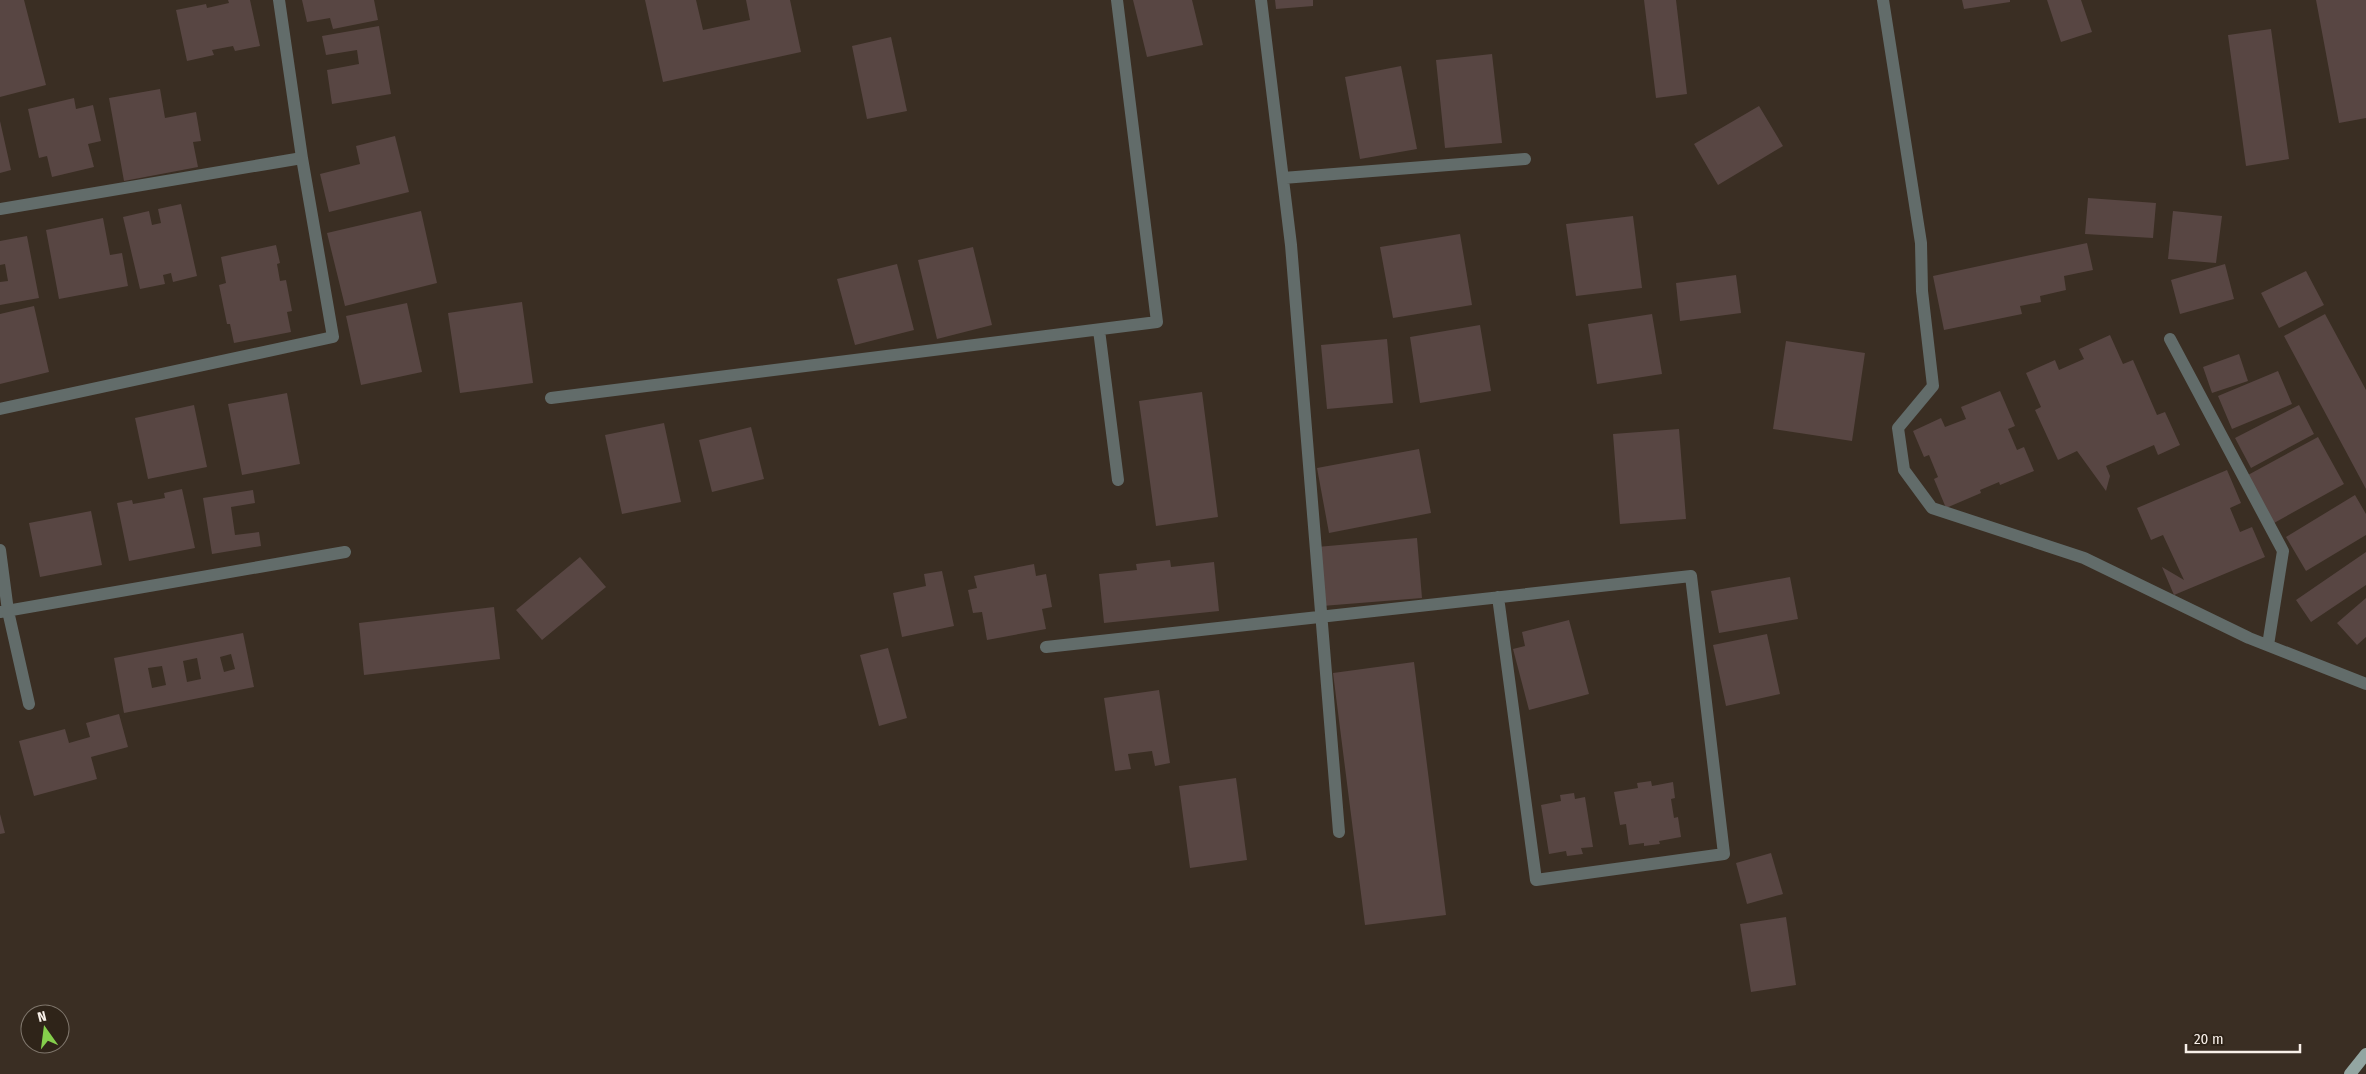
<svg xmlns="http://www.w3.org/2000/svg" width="2366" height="1074" viewBox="0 0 2366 1074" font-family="'Fira Sans Condensed',sans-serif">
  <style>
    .building { fill: #584643; fill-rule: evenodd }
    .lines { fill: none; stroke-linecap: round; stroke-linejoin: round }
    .minor { stroke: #626c6a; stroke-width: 12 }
    .primary { stroke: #93a6a2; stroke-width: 12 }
  </style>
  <rect width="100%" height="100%" fill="#3a2e23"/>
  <path class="building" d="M 0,0 L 24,0 L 46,85 L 0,97 Z
    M 228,0 L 250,0 L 260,46 L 235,51 L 233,46 L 212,50 L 214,55 L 187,61 L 176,10 L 206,4 L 207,8 L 229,3 Z
    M 302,0 L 374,0 L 378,20 L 333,29 L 330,18 L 307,22 Z
    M 645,0 L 696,0 L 703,30 L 750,20 L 746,0 L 790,0 L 801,52 L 663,82 Z
    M 1133,0 L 1192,0 L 1203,45 L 1147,57 Z
    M 1275,0 L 1313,0 L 1313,6 L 1276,9 Z
    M 1644,0 L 1676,0 L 1687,94 L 1656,98 Z
    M 1962,0 L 2010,0 L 2010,2 L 1964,9 Z
    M 2047,0 L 2081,0 L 2092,32 L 2061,42 Z
    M 2316,0 L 2366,0 L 2366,118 L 2339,123 Z
    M 379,26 L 391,94 L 332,104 L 327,70 L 359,64 L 357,50 L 326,55 L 322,36 Z
    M 2271,29 L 2289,159 L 2246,166 L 2228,35 Z
    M 891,37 L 907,111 L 867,119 L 852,46 Z
    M 1492,54 L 1502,143 L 1445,148 L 1436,60 Z
    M 1401,66 L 1417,149 L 1360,159 L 1345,77 Z
    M 160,89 L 165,118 L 196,112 L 201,141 L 193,142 L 198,167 L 124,181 L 109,98 Z
    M 74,98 L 76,109 L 93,105 L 101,141 L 88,144 L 94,167 L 52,177 L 47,156 L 39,158 L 28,109 Z
    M 1759,106 L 1783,146 L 1718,185 L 1694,144 Z
    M 0,121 L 11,170 L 0,173 Z
    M 395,136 L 409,192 L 329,212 L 320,174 L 360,164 L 356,146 Z
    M 2088,198 L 2156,203 L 2153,238 L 2085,234 Z
    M 181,204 L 197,276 L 173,282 L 171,273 L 163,275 L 165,284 L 140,289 L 123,217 L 149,211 L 152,225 L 161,223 L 158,209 Z
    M 421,211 L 437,283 L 345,306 L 327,233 Z
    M 2173,211 L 2222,216 L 2216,263 L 2168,259 Z
    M 1633,216 L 1642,288 L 1576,296 L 1566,224 Z
    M 103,218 L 110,255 L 122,253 L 128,286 L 59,299 L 46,230 Z
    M 1460,234 L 1472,305 L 1393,318 L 1380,247 Z
    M 27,236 L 39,298 L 0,305 L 0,282 L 8,281 L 5,264 L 0,265 L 0,241 Z
    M 2087,243 L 2093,270 L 2064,276 L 2066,290 L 2040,296 L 2041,302 L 2020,306 L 2022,314 L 1944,330 L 1933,276 Z
    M 276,245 L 280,263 L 277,264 L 280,281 L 286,280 L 292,311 L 287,312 L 291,332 L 234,343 L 230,324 L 227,324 L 219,285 L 226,283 L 221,257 Z
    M 973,247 L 992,325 L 937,339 L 918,260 Z
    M 897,264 L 914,330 L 855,345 L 837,279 Z
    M 2225,264 L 2234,299 L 2180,314 L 2171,280 Z
    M 2306,271 L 2324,305 L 2279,328 L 2261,293 Z
    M 1736,275 L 1741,313 L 1680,321 L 1676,283 Z
    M 522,302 L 533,383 L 460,393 L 448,313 Z
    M 407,303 L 422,372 L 361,385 L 346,316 Z
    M 34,306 L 49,372 L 0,384 L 0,314 Z
    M 1652,314 L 1662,374 L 1597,384 L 1588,324 Z
    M 2325,314 L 2366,390 L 2366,489 L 2284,336 Z
    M 1480,325 L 1491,391 L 1420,403 L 1410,337 Z
    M 2110,335 L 2123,364 L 2133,360 L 2157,415 L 2165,412 L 2180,445 L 2158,455 L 2154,445 L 2106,466 L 2110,476 L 2106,491 L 2077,451 L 2058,460 L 2035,410 L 2041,407 L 2026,373 L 2055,360 L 2059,370 L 2084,359 L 2079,349 Z
    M 1387,339 L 1393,403 L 1327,409 L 1321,345 Z
    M 1786,341 L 1865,353 L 1852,441 L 1773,429 Z
    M 2239,354 L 2248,381 L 2212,393 L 2203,367 Z
    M 2278,371 L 2292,404 L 2232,429 L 2218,396 Z
    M 2000,391 L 2015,426 L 2008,429 L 2017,450 L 2024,447 L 2034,471 L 2000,485 L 1999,482 L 1980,490 L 1981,493 L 1946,508 L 1934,479 L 1938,477 L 1929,455 L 1924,457 L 1913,431 L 1941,418 L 1945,427 L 1966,419 L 1961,407 Z
    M 1202,392 L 1218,517 L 1156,526 L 1139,401 Z
    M 287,393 L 300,464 L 242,475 L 228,404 Z
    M 194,405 L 207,467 L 148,479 L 135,418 Z
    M 2299,405 L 2314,434 L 2251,468 L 2235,438 Z
    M 664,423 L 681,502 L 622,514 L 605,435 Z
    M 751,427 L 764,479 L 712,492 L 699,440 Z
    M 1679,429 L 1686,519 L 1620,524 L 1613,434 Z
    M 2318,437 L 2344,484 L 2274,523 L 2248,475 Z
    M 1419,449 L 1431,513 L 1329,533 L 1317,468 Z
    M 2227,470 L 2241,503 L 2230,508 L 2240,532 L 2252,527 L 2265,557 L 2174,595 L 2162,567 L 2184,580 L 2163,535 L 2151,540 L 2137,508 Z
    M 182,489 L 195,548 L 129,561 L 117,503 L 132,500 L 133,504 L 165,498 L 164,493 Z
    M 253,490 L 255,503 L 231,507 L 235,535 L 259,532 L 261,546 L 212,554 L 203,498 Z
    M 2355,495 L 2366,514 L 2366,535 L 2306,571 L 2286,537 Z
    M 91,511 L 102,565 L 40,577 L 29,523 Z
    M 1417,538 L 1422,598 L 1322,606 L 1317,547 Z
    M 2366,552 L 2366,585 L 2311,622 L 2296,600 Z
    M 580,557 L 606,587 L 542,640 L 516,610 Z
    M 1170,560 L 1171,567 L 1214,562 L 1219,611 L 1104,623 L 1099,574 L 1137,570 L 1136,564 Z
    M 1034,564 L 1036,576 L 1046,574 L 1052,607 L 1042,609 L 1046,629 L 987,640 L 982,612 L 973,613 L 968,590 L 977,588 L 974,576 Z
    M 942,571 L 954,626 L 902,637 L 893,593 L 926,586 L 924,574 Z
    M 1790,577 L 1798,619 L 1719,633 L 1711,591 Z
    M 2366,598 L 2366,637 L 2357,645 L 2337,623 Z
    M 494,607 L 500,659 L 364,675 L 359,623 Z
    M 1569,620 L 1589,694 L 1529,710 L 1513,649 L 1525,646 L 1522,632 Z
    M 243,633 L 254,687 L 124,713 L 114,658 ZM 231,654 L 235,669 L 224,672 L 220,657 ZM 197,658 L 201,679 L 187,682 L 183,661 ZM 162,666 L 166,685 L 152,688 L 148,668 Z
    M 1767,634 L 1780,694 L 1726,706 L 1713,645 Z
    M 888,648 L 907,718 L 879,726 L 860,655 Z
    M 1414,662 L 1446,915 L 1365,925 L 1333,673 Z
    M 1159,690 L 1170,763 L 1155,766 L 1152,751 L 1128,754 L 1131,769 L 1115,771 L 1104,698 Z
    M 119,714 L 128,747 L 91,757 L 97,779 L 34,796 L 19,741 L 65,729 L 69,743 L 90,737 L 86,723 Z
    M 1236,778 L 1247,860 L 1190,868 L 1179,786 Z
    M 1651,781 L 1652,786 L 1673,782 L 1675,798 L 1671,799 L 1674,818 L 1678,817 L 1681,837 L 1659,841 L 1660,844 L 1644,846 L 1644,843 L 1629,845 L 1626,824 L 1620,825 L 1614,792 L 1638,788 L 1637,783 Z
    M 1574,793 L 1575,799 L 1585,797 L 1593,847 L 1581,848 L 1583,854 L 1567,856 L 1566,851 L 1549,854 L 1541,805 L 1561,801 L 1560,795 Z
    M 0,814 L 5,833 L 0,834 Z
    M 1771,853 L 1783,894 L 1747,904 L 1736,863 Z
    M 1786,917 L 1796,985 L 1751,992 L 1740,924 Z"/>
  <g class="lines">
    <path class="minor" d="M 1261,0 L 1291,245 L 1339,832
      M 1883,0 L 1921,243 L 1922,291 L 1933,386 L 1898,428 L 1904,470 L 1932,508 L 2084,558 L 2249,638 L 2366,684
      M 1283,178 L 1525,159
      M 0,209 L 302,158
      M 1099,330 L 1118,480
      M 2170,339 L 2283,551 L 2268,645
      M 551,398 L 1157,322 L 1117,0
      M 0,409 L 333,337 L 302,158 L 279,0
      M 0,550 L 8,611 L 29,704
      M 0,612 L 345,552
      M 1046,647 L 1691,576 L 1724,854 L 1536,880 L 1498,597"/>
    <path class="primary" d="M 2350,1074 L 2366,1054"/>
  </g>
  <g transform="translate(45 1029) rotate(346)"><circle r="24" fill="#2f2419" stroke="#7f766c"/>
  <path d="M0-4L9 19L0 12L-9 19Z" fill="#85cf4c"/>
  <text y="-8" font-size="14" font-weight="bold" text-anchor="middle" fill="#f8f0e9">N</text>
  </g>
  <path d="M2186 1044v8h114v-8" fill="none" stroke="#f8f0e9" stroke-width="2.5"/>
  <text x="2194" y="1044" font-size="15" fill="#f8f0e9" stroke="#2f2419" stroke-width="4" paint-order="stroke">20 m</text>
</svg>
